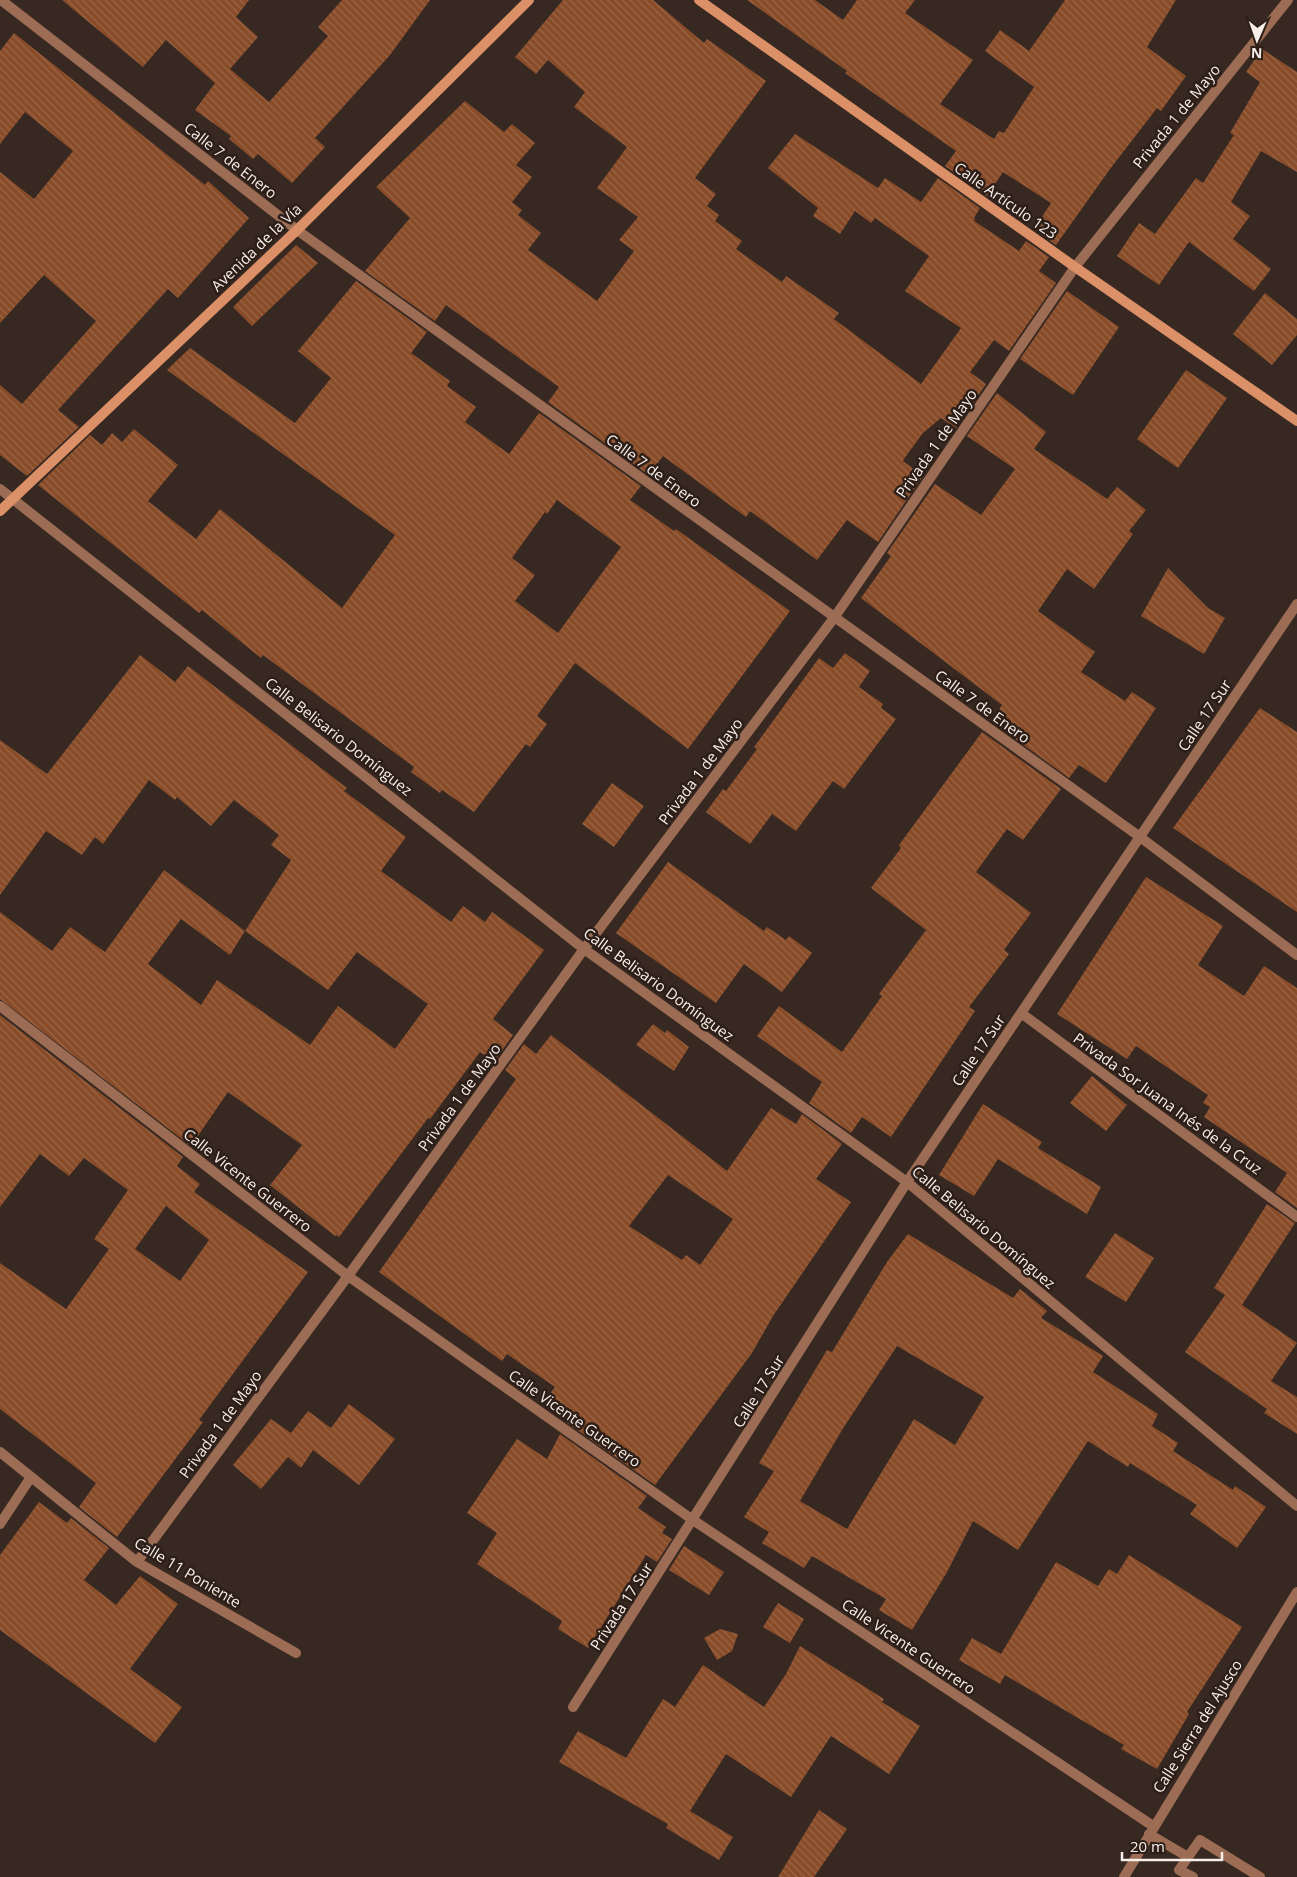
<svg xmlns="http://www.w3.org/2000/svg" width="1297" height="1877" viewBox="0 0 1297 1877" font-family="'Open Sans',sans-serif">
  <style>
    .building { fill: url(#building-back-hatch); fill-rule: evenodd }
    .lines { fill: none; stroke-linecap: round; stroke-linejoin: round }
    .lane { stroke: #9c6d54; stroke-width: 10 }
    .street { stroke: #9c6d54; stroke-width: 10 }
    .secondary { stroke: #db9068; stroke-width: 10 }
    .labels { text-anchor: middle; dominant-baseline: central; stroke-width: 5; stroke-linejoin: round; paint-order: stroke }
    .street-label { font-size: 15px; fill: #f8eee9; stroke: #2d1f17 }
  </style>
  <defs>
    <pattern id="building-back-hatch" width="6" height="6" patternUnits="userSpaceOnUse" patternTransform="scale(1.25)"><rect width="6" height="6" fill="#894c29"/><path d="M-1 5l2 2M0 0l6 6M5-1l2 2" fill="none" stroke="#9a6648"/></pattern>
  </defs>
  <rect width="100%" height="100%" fill="#372821"/>
  <path class="building" d="M 62,0 L 249,0 L 236,17 L 258,37 L 230,69 L 269,102 L 328,36 L 318,27 L 342,0 L 430,0 L 390,55 L 315,138 L 325,147 L 292,183 L 258,154 L 253,159 L 229,139 L 231,136 L 195,110 L 215,83 L 166,40 L 143,67 Z
    M 563,0 L 653,0 L 704,43 L 707,39 L 766,81 L 695,178 L 716,194 L 707,206 L 719,215 L 715,221 L 742,241 L 736,249 L 782,282 L 786,276 L 839,313 L 834,319 L 921,384 L 961,328 L 905,291 L 929,256 L 875,218 L 871,223 L 855,211 L 840,234 L 813,216 L 818,208 L 768,168 L 795,134 L 878,188 L 885,178 L 921,202 L 938,178 L 980,208 L 974,218 L 975,219 L 974,221 L 1019,251 L 1026,241 L 1049,257 L 1039,271 L 1056,283 L 1009,351 L 994,340 L 970,372 L 986,384 L 956,428 L 941,418 L 923,433 L 906,456 L 903,461 L 923,476 L 878,542 L 847,520 L 817,560 L 750,511 L 746,517 L 663,456 L 649,475 L 548,402 L 559,387 L 446,305 L 435,321 L 365,271 L 410,218 L 376,187 L 465,101 L 504,132 L 512,124 L 535,143 L 516,165 L 532,177 L 512,202 L 522,210 L 518,215 L 541,233 L 528,250 L 597,301 L 634,251 L 619,240 L 638,217 L 597,188 L 627,147 L 574,107 L 585,92 L 548,60 L 536,74 L 515,57 Z
    M 747,0 L 815,0 L 843,20 L 857,0 L 915,0 L 905,13 L 973,60 L 940,104 L 994,139 L 999,131 L 1004,133 L 1034,87 L 985,51 L 1000,30 L 1029,51 L 1065,0 L 1176,0 L 1147,47 L 1186,76 L 1161,111 L 1157,108 L 1110,169 L 1056,245 L 1034,229 L 1051,203 L 1003,172 L 987,196 L 945,166 L 956,151 L 845,73 L 847,71 Z
    M 14,33 L 205,185 L 208,181 L 249,218 L 178,298 L 168,289 L 58,410 L 79,427 L 27,476 L 0,455 L 0,385 L 22,404 L 96,321 L 44,275 L 0,323 L 0,172 L 34,199 L 73,151 L 25,112 L 0,144 L 0,51 Z
    M 1262,49 L 1297,72 L 1297,172 L 1261,151 L 1231,202 L 1250,216 L 1233,239 L 1271,269 L 1254,291 L 1189,242 L 1159,285 L 1117,256 L 1139,223 L 1155,234 L 1196,178 L 1203,183 L 1234,135 L 1230,133 L 1260,82 L 1246,72 Z
    M 296,245 L 318,263 L 252,326 L 233,307 Z
    M 356,281 L 427,332 L 411,353 L 450,381 L 447,386 L 476,407 L 465,422 L 509,454 L 539,413 L 641,486 L 630,500 L 674,531 L 676,529 L 790,611 L 688,749 L 575,663 L 537,716 L 547,724 L 530,747 L 526,744 L 474,812 L 442,790 L 440,793 L 411,772 L 414,767 L 263,655 L 261,658 L 202,610 L 199,613 L 38,485 L 90,435 L 102,445 L 112,433 L 122,442 L 134,429 L 178,465 L 148,501 L 196,539 L 220,509 L 342,608 L 395,535 L 167,370 L 190,348 L 295,423 L 331,378 L 298,351 ZM 557,500 L 621,547 L 558,633 L 515,601 L 535,575 L 512,558 L 545,512 L 547,514 Z
    M 1067,291 L 1119,327 L 1073,395 L 1020,359 Z
    M 1265,293 L 1297,319 L 1297,335 L 1272,365 L 1233,334 Z
    M 1186,370 L 1227,398 L 1178,468 L 1137,439 Z
    M 997,393 L 1046,432 L 1034,449 L 1107,499 L 1117,487 L 1146,510 L 1129,531 L 1133,534 L 1094,589 L 1067,569 L 1038,611 L 1095,652 L 1081,672 L 1125,701 L 1132,692 L 1156,708 L 1106,783 L 1079,765 L 1069,778 L 991,721 L 1002,705 L 861,598 L 891,556 L 887,553 L 935,484 L 981,515 L 1015,469 L 967,436 Z
    M 1168,568 L 1208,608 L 1225,618 L 1204,654 L 1141,616 Z
    M 845,653 L 870,671 L 859,687 L 883,704 L 881,708 L 896,719 L 844,789 L 833,781 L 796,831 L 772,814 L 750,844 L 706,812 L 723,789 L 726,791 L 757,749 L 754,747 L 819,658 L 833,668 Z
    M 140,655 L 175,682 L 188,666 L 347,788 L 344,791 L 406,837 L 381,871 L 451,922 L 463,906 L 485,922 L 492,912 L 544,950 L 493,1019 L 513,1035 L 494,1062 L 480,1052 L 430,1119 L 428,1118 L 339,1237 L 336,1235 L 335,1236 L 270,1185 L 302,1145 L 228,1092 L 191,1146 L 0,999 L 0,912 L 52,951 L 70,927 L 105,952 L 164,870 L 245,931 L 291,860 L 271,845 L 279,835 L 234,800 L 211,826 L 177,797 L 175,800 L 149,780 L 103,844 L 95,837 L 82,855 L 46,831 L 0,895 L 0,740 L 47,774 ZM 181,919 L 230,955 L 245,931 L 328,990 L 357,952 L 428,1004 L 395,1049 L 338,1006 L 310,1045 L 217,980 L 201,1005 L 148,964 Z
    M 1260,708 L 1297,732 L 1297,912 L 1173,828 Z
    M 982,732 L 1061,789 L 1023,840 L 1007,829 L 976,872 L 1031,913 L 1004,950 L 1009,954 L 969,1007 L 975,1011 L 891,1137 L 862,1117 L 851,1133 L 809,1103 L 822,1082 L 757,1036 L 779,1006 L 842,1052 L 882,996 L 879,994 L 926,930 L 871,888 L 901,848 L 899,845 Z
    M 612,783 L 644,806 L 614,847 L 582,824 Z
    M 668,862 L 764,931 L 767,927 L 786,940 L 789,936 L 812,953 L 782,992 L 744,964 L 716,1003 L 616,933 Z
    M 1146,877 L 1223,926 L 1198,965 L 1244,996 L 1264,966 L 1297,988 L 1297,1208 L 1275,1192 L 1287,1173 L 1204,1117 L 1210,1107 L 1203,1103 L 1208,1095 L 1136,1046 L 1127,1059 L 1057,1014 Z
    M 0,1015 L 183,1157 L 177,1166 L 200,1184 L 194,1192 L 308,1272 L 199,1420 L 203,1422 L 117,1537 L 79,1507 L 96,1483 L 0,1409 L 0,1263 L 66,1309 L 109,1249 L 94,1239 L 128,1190 L 84,1158 L 69,1176 L 40,1154 L 0,1207 ZM 166,1206 L 209,1240 L 180,1281 L 135,1249 Z
    M 653,1024 L 665,1033 L 667,1030 L 689,1047 L 674,1071 L 636,1045 Z
    M 551,1035 L 727,1171 L 771,1108 L 796,1124 L 802,1114 L 842,1144 L 816,1179 L 851,1202 L 773,1316 L 752,1353 L 655,1485 L 566,1422 L 573,1412 L 549,1395 L 555,1387 L 507,1354 L 502,1361 L 379,1272 L 516,1079 L 505,1070 L 524,1044 L 536,1054 ZM 668,1175 L 733,1219 L 700,1265 L 686,1255 L 682,1260 L 629,1226 Z
    M 1092,1076 L 1127,1105 L 1106,1131 L 1070,1103 Z
    M 983,1104 L 1042,1142 L 1038,1148 L 1101,1187 L 1087,1214 L 998,1159 L 974,1196 L 939,1175 Z
    M 1267,1204 L 1295,1223 L 1242,1305 L 1297,1343 L 1271,1381 L 1297,1397 L 1297,1434 L 1264,1413 L 1267,1409 L 1185,1352 L 1225,1295 L 1214,1288 Z
    M 1115,1233 L 1154,1258 L 1126,1302 L 1085,1277 Z
    M 908,1234 L 1013,1298 L 1020,1289 L 1047,1311 L 1041,1318 L 1103,1356 L 1093,1372 L 1158,1414 L 1152,1426 L 1178,1443 L 1173,1451 L 1233,1490 L 1235,1486 L 1266,1507 L 1237,1548 L 1190,1514 L 1197,1505 L 1130,1463 L 1128,1467 L 1088,1441 L 1018,1550 L 973,1521 L 947,1572 L 912,1630 L 879,1610 L 886,1599 L 812,1556 L 804,1568 L 762,1543 L 769,1532 L 744,1517 L 774,1471 L 759,1463 L 827,1350 L 832,1352 L 887,1262 ZM 897,1346 L 984,1397 L 955,1445 L 914,1419 L 847,1529 L 800,1501 L 842,1430 Z
    M 349,1404 L 395,1439 L 359,1485 L 313,1450 L 301,1468 L 288,1457 L 261,1489 L 233,1465 L 271,1419 L 291,1433 L 308,1411 L 331,1428 Z
    M 560,1434 L 647,1496 L 638,1508 L 666,1527 L 662,1533 L 672,1539 L 657,1562 L 646,1555 L 588,1648 L 558,1629 L 562,1621 L 477,1564 L 497,1533 L 467,1513 L 517,1439 L 547,1459 Z
    M 39,1502 L 67,1523 L 71,1518 L 109,1548 L 84,1580 L 116,1605 L 140,1576 L 178,1604 L 130,1669 L 182,1707 L 155,1743 L 0,1630 L 0,1555 Z
    M 684,1546 L 724,1572 L 709,1595 L 669,1570 Z
    M 1129,1555 L 1242,1627 L 1187,1712 L 1189,1714 L 1157,1769 L 1121,1749 L 1124,1745 L 1005,1675 L 1000,1684 L 959,1660 L 972,1638 L 1001,1654 L 1056,1562 L 1098,1586 L 1109,1569 L 1117,1574 Z
    M 778,1603 L 804,1619 L 790,1643 L 763,1627 Z
    M 720,1629 L 738,1634 L 732,1651 L 717,1660 L 704,1638 Z
    M 800,1646 L 884,1699 L 882,1702 L 920,1726 L 889,1774 L 831,1736 L 791,1797 L 726,1754 L 690,1811 L 733,1837 L 719,1860 L 666,1828 L 668,1824 L 559,1762 L 578,1731 L 626,1758 L 663,1699 L 675,1707 L 703,1665 L 764,1707 L 786,1674 Z
    M 819,1810 L 847,1829 L 814,1877 L 778,1877 Z"/>
  <g class="lines">
    <path class="lane" d="M 0,1524 L 31,1477"/>
    <path class="street" d="M 1,0 L 297,230 L 1140,837 L 1297,955
      M 0,489 L 584,949 L 907,1182 L 1297,1506
      M 0,1006 L 348,1276 L 693,1520 L 1153,1826
      M 1021,1013 L 1297,1217
      M 0,1452 L 137,1562 L 296,1653
      M 137,1562 L 348,1276 L 584,949 L 834,618 L 1075,267 L 1288,0
      M 573,1707 L 907,1182 L 1297,604
      M 1149,1834 L 1188,1857
      M 1124,1877 L 1297,1592
      M 1193,1877 L 1179,1870 L 1200,1840 L 1260,1877"/>
    <path class="secondary" d="M 699,0 L 1075,267 L 1297,421
      M 0,511 L 297,230 L 529,0"/>
  </g>
  <g class="labels">
    <g class="street-label">
      <text transform="translate(1176 116) rotate(-51)">Privada 1 de Mayo</text>
      <text transform="translate(231 160) rotate(38)">Calle 7 de Enero</text>
      <text transform="translate(1006 200) rotate(35)">Calle Artículo 123</text>
      <text transform="translate(256 247) rotate(-44)">Avenida de la Vía</text>
      <text transform="translate(936 443) rotate(-55)">Privada 1 de Mayo</text>
      <text transform="translate(654 470) rotate(36)">Calle 7 de Enero</text>
      <text transform="translate(983 706) rotate(36)">Calle 7 de Enero</text>
      <text transform="translate(1204 715) rotate(-56)">Calle 17 Sur</text>
      <text transform="translate(339 736) rotate(38)">Calle Belisario Domínguez</text>
      <text transform="translate(700 771) rotate(-53)">Privada 1 de Mayo</text>
      <text transform="translate(659 984) rotate(36)">Calle Belisario Domínguez</text>
      <text transform="translate(978 1050) rotate(-56)">Calle 17 Sur</text>
      <text transform="translate(459 1097) rotate(-54)">Privada 1 de Mayo</text>
      <text transform="translate(1168 1103) rotate(36)">Privada Sor Juana Inés de la Cruz</text>
      <text transform="translate(248 1180) rotate(38)">Calle Vicente Guerrero</text>
      <text transform="translate(984 1227) rotate(40)">Calle Belisario Domínguez</text>
      <text transform="translate(758 1391) rotate(-58)">Calle 17 Sur</text>
      <text transform="translate(575 1418) rotate(35)">Calle Vicente Guerrero</text>
      <text transform="translate(220 1424) rotate(-54)">Privada 1 de Mayo</text>
      <text transform="translate(188 1572) rotate(31)">Calle 11 Poniente</text>
      <text transform="translate(621 1606) rotate(-57)">Privada 17 Sur</text>
      <text transform="translate(909 1646) rotate(34)">Calle Vicente Guerrero</text>
      <text transform="translate(1197 1726) rotate(-58)">Calle Sierra del Ajusco</text>
    </g>
  </g>
  <g transform="translate(1257 40) rotate(182)" stroke="#2d1f17" stroke-width="4" paint-order="stroke">
  <path d="M0-4L9 19L0 12L-9 19Z" fill="#f8eee9"/>
  <text y="-8" font-size="14" font-weight="bold" text-anchor="middle" fill="#f8eee9">N</text>
  </g>
  <path d="M1122 1852v8h100v-8" fill="none" stroke="#f8eee9" stroke-width="2.5"/>
  <text x="1130" y="1852" font-size="15" fill="#f8eee9" stroke="#2d1f17" stroke-width="4" paint-order="stroke">20 m</text>
</svg>
